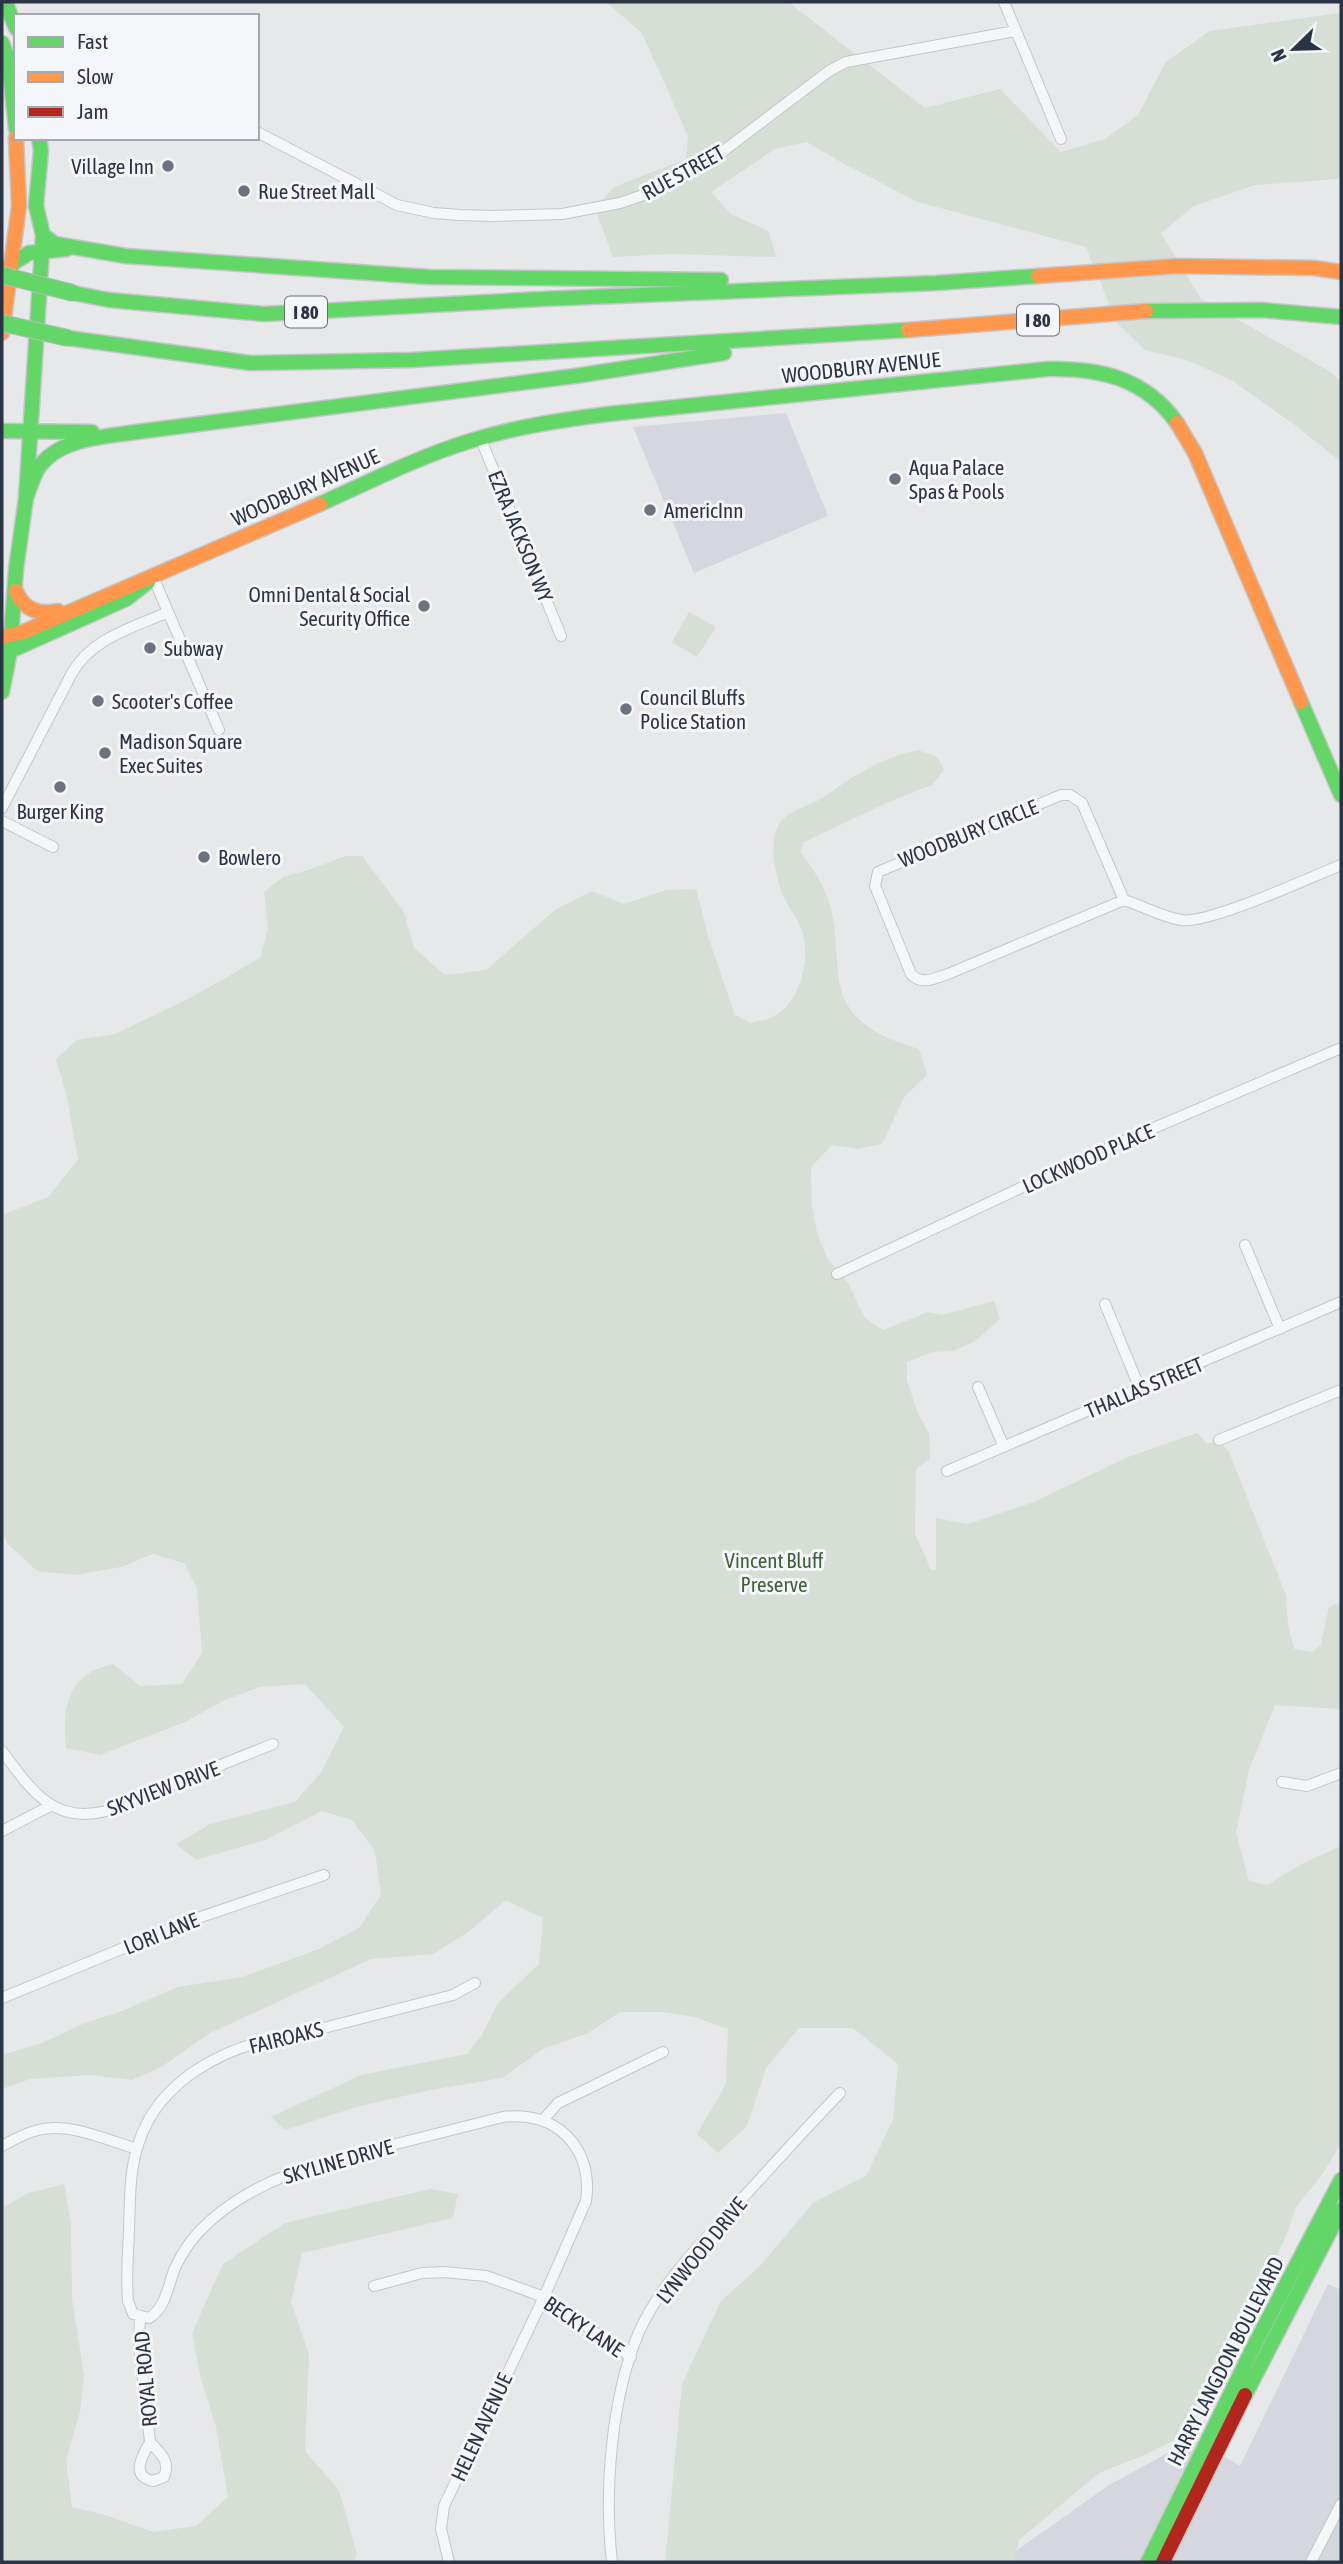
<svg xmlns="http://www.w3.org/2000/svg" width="1343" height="2564" viewBox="0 0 1343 2564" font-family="'Asap Condensed',sans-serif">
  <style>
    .built { fill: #d4d7dd }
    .green { fill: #d6ded6 }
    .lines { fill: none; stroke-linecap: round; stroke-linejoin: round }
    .street-casing { stroke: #c4c6c8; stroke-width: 12 }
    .fast-casing { stroke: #c4c6c8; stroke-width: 17 }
    .slow-casing { stroke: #c4c6c8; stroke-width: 17 }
    .jam-casing { stroke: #c4c6c8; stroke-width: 17 }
    .street { stroke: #f5f6f7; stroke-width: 10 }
    .fast { stroke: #63d668; stroke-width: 14 }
    .slow { stroke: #ff974d; stroke-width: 14 }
    .jam { stroke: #b3261e; stroke-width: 14 }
    .fast-bridge-casing { stroke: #b8bbbf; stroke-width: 18; stroke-linecap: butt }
    .fast-bridge { stroke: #63d668; stroke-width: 16 }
    .poi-dot { fill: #6c737f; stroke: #f4f6f9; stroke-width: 2.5 }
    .labels { text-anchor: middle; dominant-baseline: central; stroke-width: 6; stroke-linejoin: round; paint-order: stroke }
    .shield { fill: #f4f6f9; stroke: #676e7b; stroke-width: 2 }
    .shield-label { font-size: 19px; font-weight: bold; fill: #2b3445 }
    .poi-label { font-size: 21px; fill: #2b3445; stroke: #f4f6f9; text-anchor: start }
    .street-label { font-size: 21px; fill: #2b3445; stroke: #f4f6f9 }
    .park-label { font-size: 21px; fill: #3f6138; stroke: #f4f6f9 }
  </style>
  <rect width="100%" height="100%" fill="#e6e8ea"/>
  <path class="built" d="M 786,413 L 828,516 L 694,573 L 633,427 Z
    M 1328,2284 L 1341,2290 L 1341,2562 L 1013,2562 L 1016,2551 L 1109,2485 L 1194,2439 L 1240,2466 Z"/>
  <path class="green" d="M 606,2 L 788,2 L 925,108 L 1000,89 L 1061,152 L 1105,139 L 1138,115 L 1166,62 L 1210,31 L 1341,13 L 1341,177 L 1338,179 L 1255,185 L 1194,206 L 1161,233 L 1201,299 L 1329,371 L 1341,381 L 1341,462 L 1295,425 L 1233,381 L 1187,360 L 1145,350 L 1117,323 L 1086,247 L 918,202 L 839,161 L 807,142 L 775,149 L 711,192 L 731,214 L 768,231 L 777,257 L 669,254 L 613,257 L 595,208 L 614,187 L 686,159 L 688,136 L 642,33 Z
    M 689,612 L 716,627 L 697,657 L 672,642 Z
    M 918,750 L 937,757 L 944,770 L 932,785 L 891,801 L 804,842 L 800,851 C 813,868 825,887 831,908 C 836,929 836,952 838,973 C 842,1021 879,1037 919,1049 L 927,1075 L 905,1096 L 882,1144 L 857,1149 L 832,1145 L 811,1167 L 812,1205 L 817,1233 L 827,1258 L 848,1283 L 865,1318 L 883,1330 L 928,1312 L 942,1315 L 994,1301 L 1000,1319 L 975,1341 L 953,1351 L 933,1352 L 907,1362 L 907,1380 L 917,1411 L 929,1434 L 930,1459 L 916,1469 L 915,1533 L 931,1570 L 936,1570 L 936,1518 L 968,1524 L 1034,1502 L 1128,1457 L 1197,1433 L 1207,1444 L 1219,1440 L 1229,1452 L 1286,1595 L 1288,1625 L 1294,1649 L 1313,1652 L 1321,1644 L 1329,1607 L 1341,1602 L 1341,1709 L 1275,1705 L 1249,1770 L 1236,1832 L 1249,1881 L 1267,1885 L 1300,1865 L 1341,1846 L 1341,2144 L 1321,2176 L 1296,2207 L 1287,2233 L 1267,2277 L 1243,2317 L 1227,2363 L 1195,2419 L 1174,2440 L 1149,2453 L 1099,2473 L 1019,2540 L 1014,2562 L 665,2562 L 682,2384 L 721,2301 L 760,2266 L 813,2203 L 866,2176 L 893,2120 L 898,2064 L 853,2028 L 799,2028 L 766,2068 L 747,2126 L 718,2153 L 697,2134 L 726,2084 L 728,2029 L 695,2017 L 662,2012 L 620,2012 L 588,2033 L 543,2049 L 502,2078 L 430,2090 L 356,2107 L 285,2130 L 271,2117 L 361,2075 L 467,2054 L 482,2035 L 498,2003 L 539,1964 L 543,1918 L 506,1900 L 468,1932 L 433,1954 L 371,1959 L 210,2033 L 161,2067 L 132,2080 L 90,2075 L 30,2079 L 2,2089 L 2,2055 L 42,2043 L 85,2023 L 122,2011 L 178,1987 L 242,1977 L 319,1949 L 359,1928 L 381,1895 L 375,1851 L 352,1820 L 322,1811 L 265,1840 L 196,1860 L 176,1844 L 210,1824 L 295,1802 L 320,1774 L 344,1727 L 305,1684 L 259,1687 L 223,1701 L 185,1722 L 100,1755 L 66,1748 C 62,1707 67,1674 113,1664 L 140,1686 L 182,1684 L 202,1653 L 197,1589 L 184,1563 L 153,1554 L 121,1567 L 76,1575 L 37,1571 L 7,1543 L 2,1532 L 2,1215 L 48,1197 L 78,1160 L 67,1097 L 56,1059 L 77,1040 L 115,1034 L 192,997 L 260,958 L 268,928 L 264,892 L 285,876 L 306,871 L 345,856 L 362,856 L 404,912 L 414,948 L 445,975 L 486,970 L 555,910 L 592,891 L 624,904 L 666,890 L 696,889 L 709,939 L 735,1015 L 751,1023 C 758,1021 766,1020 772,1017 C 801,1005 812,955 801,928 C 797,916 787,906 783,895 C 775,875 766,834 784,818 C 796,808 815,804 827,795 C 858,773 879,759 918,750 Z
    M 64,2184 L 71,2224 L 72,2299 L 84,2375 L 80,2412 L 66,2460 L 72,2507 L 105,2515 L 153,2532 L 196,2526 L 228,2497 L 216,2427 L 201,2379 L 192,2333 L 223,2264 L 285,2223 L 430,2189 L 458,2194 L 453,2218 L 302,2253 L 291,2302 L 309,2354 L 305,2451 L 339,2490 L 357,2554 L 353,2562 L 2,2562 L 2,2208 L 29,2193 Z"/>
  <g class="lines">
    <g class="street-casing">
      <path id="street" d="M 1004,2 L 1061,139
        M 257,132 L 397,205 L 434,213 L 460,215 L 492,216 L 562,214 L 620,203 L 649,193 L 722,152 L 829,71 L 846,62 L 1015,31
        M 480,437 L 561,636
        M 153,577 L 219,730
        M 1061,795 L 1070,795 L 1082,803 L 1124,900 L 948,974 C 935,978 922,986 911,974 L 875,886 L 878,872 Z
        M 2,808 L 72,673 C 92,638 132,628 168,612
        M 2,821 L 53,847
        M 1124,900 C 1143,906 1162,917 1181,920 C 1207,925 1311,877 1341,865
        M 1245,1245 L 1280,1329
        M 837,1274 L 1093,1154 L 1341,1048
        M 1105,1304 L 1140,1389
        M 978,1387 L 1004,1447
        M 1219,1440 L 1341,1390
        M 947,1471 L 1341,1302
        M 2,1751 C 30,1788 52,1825 106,1811 L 273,1744
        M 1282,1782 L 1307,1786 L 1341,1773
        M 2,1831 L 50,1806
        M 2,1998 L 192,1920 L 324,1875
        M 543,2120 L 558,2103 L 663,2052
        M 2,2146 C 13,2140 25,2133 38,2130 C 70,2122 106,2140 137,2149
        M 374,2286 L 422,2273 L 444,2272 L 486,2276 L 544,2297 L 631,2357
        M 140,2317 L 139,2344 L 150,2442
        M 150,2442 C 160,2453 171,2461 164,2477 L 153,2481 C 130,2476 142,2456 150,2442 Z
        M 449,2562 L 441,2529 L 444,2506 L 544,2297 L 586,2201 C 594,2147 555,2110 503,2117 C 463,2127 423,2137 384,2147 C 321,2163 259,2177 210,2221 C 195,2234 183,2250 175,2268 C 168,2285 166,2308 149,2318 L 133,2314 L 128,2301 C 126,2278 128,2254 129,2231 C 130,2203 129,2173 138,2145 C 158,2079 228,2044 292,2036 L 453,1995 L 475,1983
        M 612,2562 C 604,2493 611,2397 639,2332 C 661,2283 703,2241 739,2202 C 773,2165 806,2128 840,2093
        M 1311,2562 L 1341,2504"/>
    </g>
    <g class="fast-casing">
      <path id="fast" d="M 5,2 L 16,28
        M 2,43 L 9,61 L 16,129
        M 43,235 L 55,244 L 126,256 L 429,277 L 721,280
        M 10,265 L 29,253 L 67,249
        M 73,293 L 109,300 L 264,314 L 541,299 L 936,283 L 1038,276
        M 1146,311 L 1262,310 L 1341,317
        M 68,338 L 250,363 L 411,360 L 908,330
        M 2,431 L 92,432
        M 26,498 C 30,488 33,476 39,467 C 60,438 104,437 136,432 L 575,376 L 724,353
        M 320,504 C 369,482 418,457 470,441 C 515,427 561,420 608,414 L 1048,369 C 1100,368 1145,378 1177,423
        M 3,652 L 10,651 L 126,599 L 148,582
        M 2,692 L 10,651 L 16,569 L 26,498 L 43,235 L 36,206 L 41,150 L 39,138
        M 1301,702 L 1341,795
        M 1245,2395 L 1341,2210
        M 1148,2562 L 1254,2346 L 1341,2180"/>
    </g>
    <g class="slow-casing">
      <path id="slow" d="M 1038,276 L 1178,266 L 1314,268 L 1341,272
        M 908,330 L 1146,311
        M 2,333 L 19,206 L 16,138
        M 1177,423 L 1195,453 L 1301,702
        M 16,591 C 24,610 38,615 58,611
        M 2,637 L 23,632 L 320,504"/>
    </g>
    <g class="jam-casing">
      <path id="jam" d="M 1163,2562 L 1245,2395"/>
    </g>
    <use href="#street" class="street"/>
    <use href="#fast" class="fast"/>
    <use href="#slow" class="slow"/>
    <use href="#jam" class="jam"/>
    <g class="fast-bridge-casing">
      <path id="fast-bridge" d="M 2,275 L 73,293
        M 2,323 L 68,338"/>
    </g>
    <use href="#fast-bridge" class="fast-bridge"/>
  </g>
  <g class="poi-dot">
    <circle cx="168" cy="166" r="7"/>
    <circle cx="244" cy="191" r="7"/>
    <circle cx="895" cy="479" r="7"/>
    <circle cx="650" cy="510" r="7"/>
    <circle cx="424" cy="606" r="7"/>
    <circle cx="150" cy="648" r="7"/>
    <circle cx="98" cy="701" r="7"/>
    <circle cx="626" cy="709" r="7"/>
    <circle cx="105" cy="753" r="7"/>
    <circle cx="60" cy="787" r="7"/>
    <circle cx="204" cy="857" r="7"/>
  </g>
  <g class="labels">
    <g class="shield">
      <rect x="285" y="296.5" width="42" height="31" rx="5"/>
      <rect x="1017" y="304.5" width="42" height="31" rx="5"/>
    </g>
    <g class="shield-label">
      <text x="306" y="312">I 80</text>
      <text x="1038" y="320">I 80</text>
    </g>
    <g class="poi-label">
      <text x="154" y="166" text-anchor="end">Village Inn</text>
      <text x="258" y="191">Rue Street Mall</text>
      <text x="909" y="467">Aqua Palace<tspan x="909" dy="24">Spas &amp; Pools</tspan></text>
      <text x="664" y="510">AmericInn</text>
      <text x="410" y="594" text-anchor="end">Omni Dental &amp; Social<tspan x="410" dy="24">Security Office</tspan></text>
      <text x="164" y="648">Subway</text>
      <text x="640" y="697">Council Bluffs<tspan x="640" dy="24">Police Station</tspan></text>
      <text x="112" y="701">Scooter's Coffee</text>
      <text x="119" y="741">Madison Square<tspan x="119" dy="24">Exec Suites</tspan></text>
      <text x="60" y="811" text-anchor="middle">Burger King</text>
      <text x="218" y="857">Bowlero</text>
    </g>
    <g class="street-label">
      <text transform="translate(683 172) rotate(-29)">RUE STREET</text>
      <text transform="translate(861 367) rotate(-6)">WOODBURY AVENUE</text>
      <text transform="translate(305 487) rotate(-24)">WOODBURY AVENUE</text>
      <text transform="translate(521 536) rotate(68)">EZRA JACKSON WY</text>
      <text transform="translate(968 833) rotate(-22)">WOODBURY CIRCLE</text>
      <text transform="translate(1088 1158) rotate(-24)">LOCKWOOD PLACE</text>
      <text transform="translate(1144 1387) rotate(-23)">THALLAS STREET</text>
      <text transform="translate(163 1788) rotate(-21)">SKYVIEW DRIVE</text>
      <text transform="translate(161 1933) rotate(-22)">LORI LANE</text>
      <text transform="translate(286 2037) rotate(-14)">FAIROAKS</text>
      <text transform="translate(338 2161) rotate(-16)">SKYLINE DRIVE</text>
      <text transform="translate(701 2250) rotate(-51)">LYNWOOD DRIVE</text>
      <text transform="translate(584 2326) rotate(34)">BECKY LANE</text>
      <text transform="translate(1225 2361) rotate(-63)">HARRY LANGDON BOULEVARD</text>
      <text transform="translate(145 2379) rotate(-95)">ROYAL ROAD</text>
      <text transform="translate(481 2427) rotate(-65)">HELEN AVENUE</text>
    </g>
    <g class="park-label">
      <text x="774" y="1560">Vincent Bluff<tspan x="774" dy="24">Preserve</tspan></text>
    </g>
  </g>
  <rect width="1343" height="2564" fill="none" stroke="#2b3445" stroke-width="7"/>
  <rect x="14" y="14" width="245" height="126" fill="#f4f6f9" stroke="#a4a8b1" stroke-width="2"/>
  <rect x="28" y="37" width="35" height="10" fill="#63d668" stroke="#a4a8b1" stroke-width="2"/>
  <text x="77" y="49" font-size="21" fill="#2b3445">Fast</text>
  <rect x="28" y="72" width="35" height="10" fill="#ff974d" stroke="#a4a8b1" stroke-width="2"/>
  <text x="77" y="84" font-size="21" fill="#2b3445">Slow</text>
  <rect x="28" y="107" width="35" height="10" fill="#b3261e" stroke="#a4a8b1" stroke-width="2"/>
  <text x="77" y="119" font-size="21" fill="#2b3445">Jam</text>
  <g transform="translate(1294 49) rotate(247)" stroke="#f4f6f9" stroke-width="5" paint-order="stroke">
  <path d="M0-5L12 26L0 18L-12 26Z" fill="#2b3445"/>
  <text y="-10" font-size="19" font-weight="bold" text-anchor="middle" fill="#2b3445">N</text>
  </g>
</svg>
